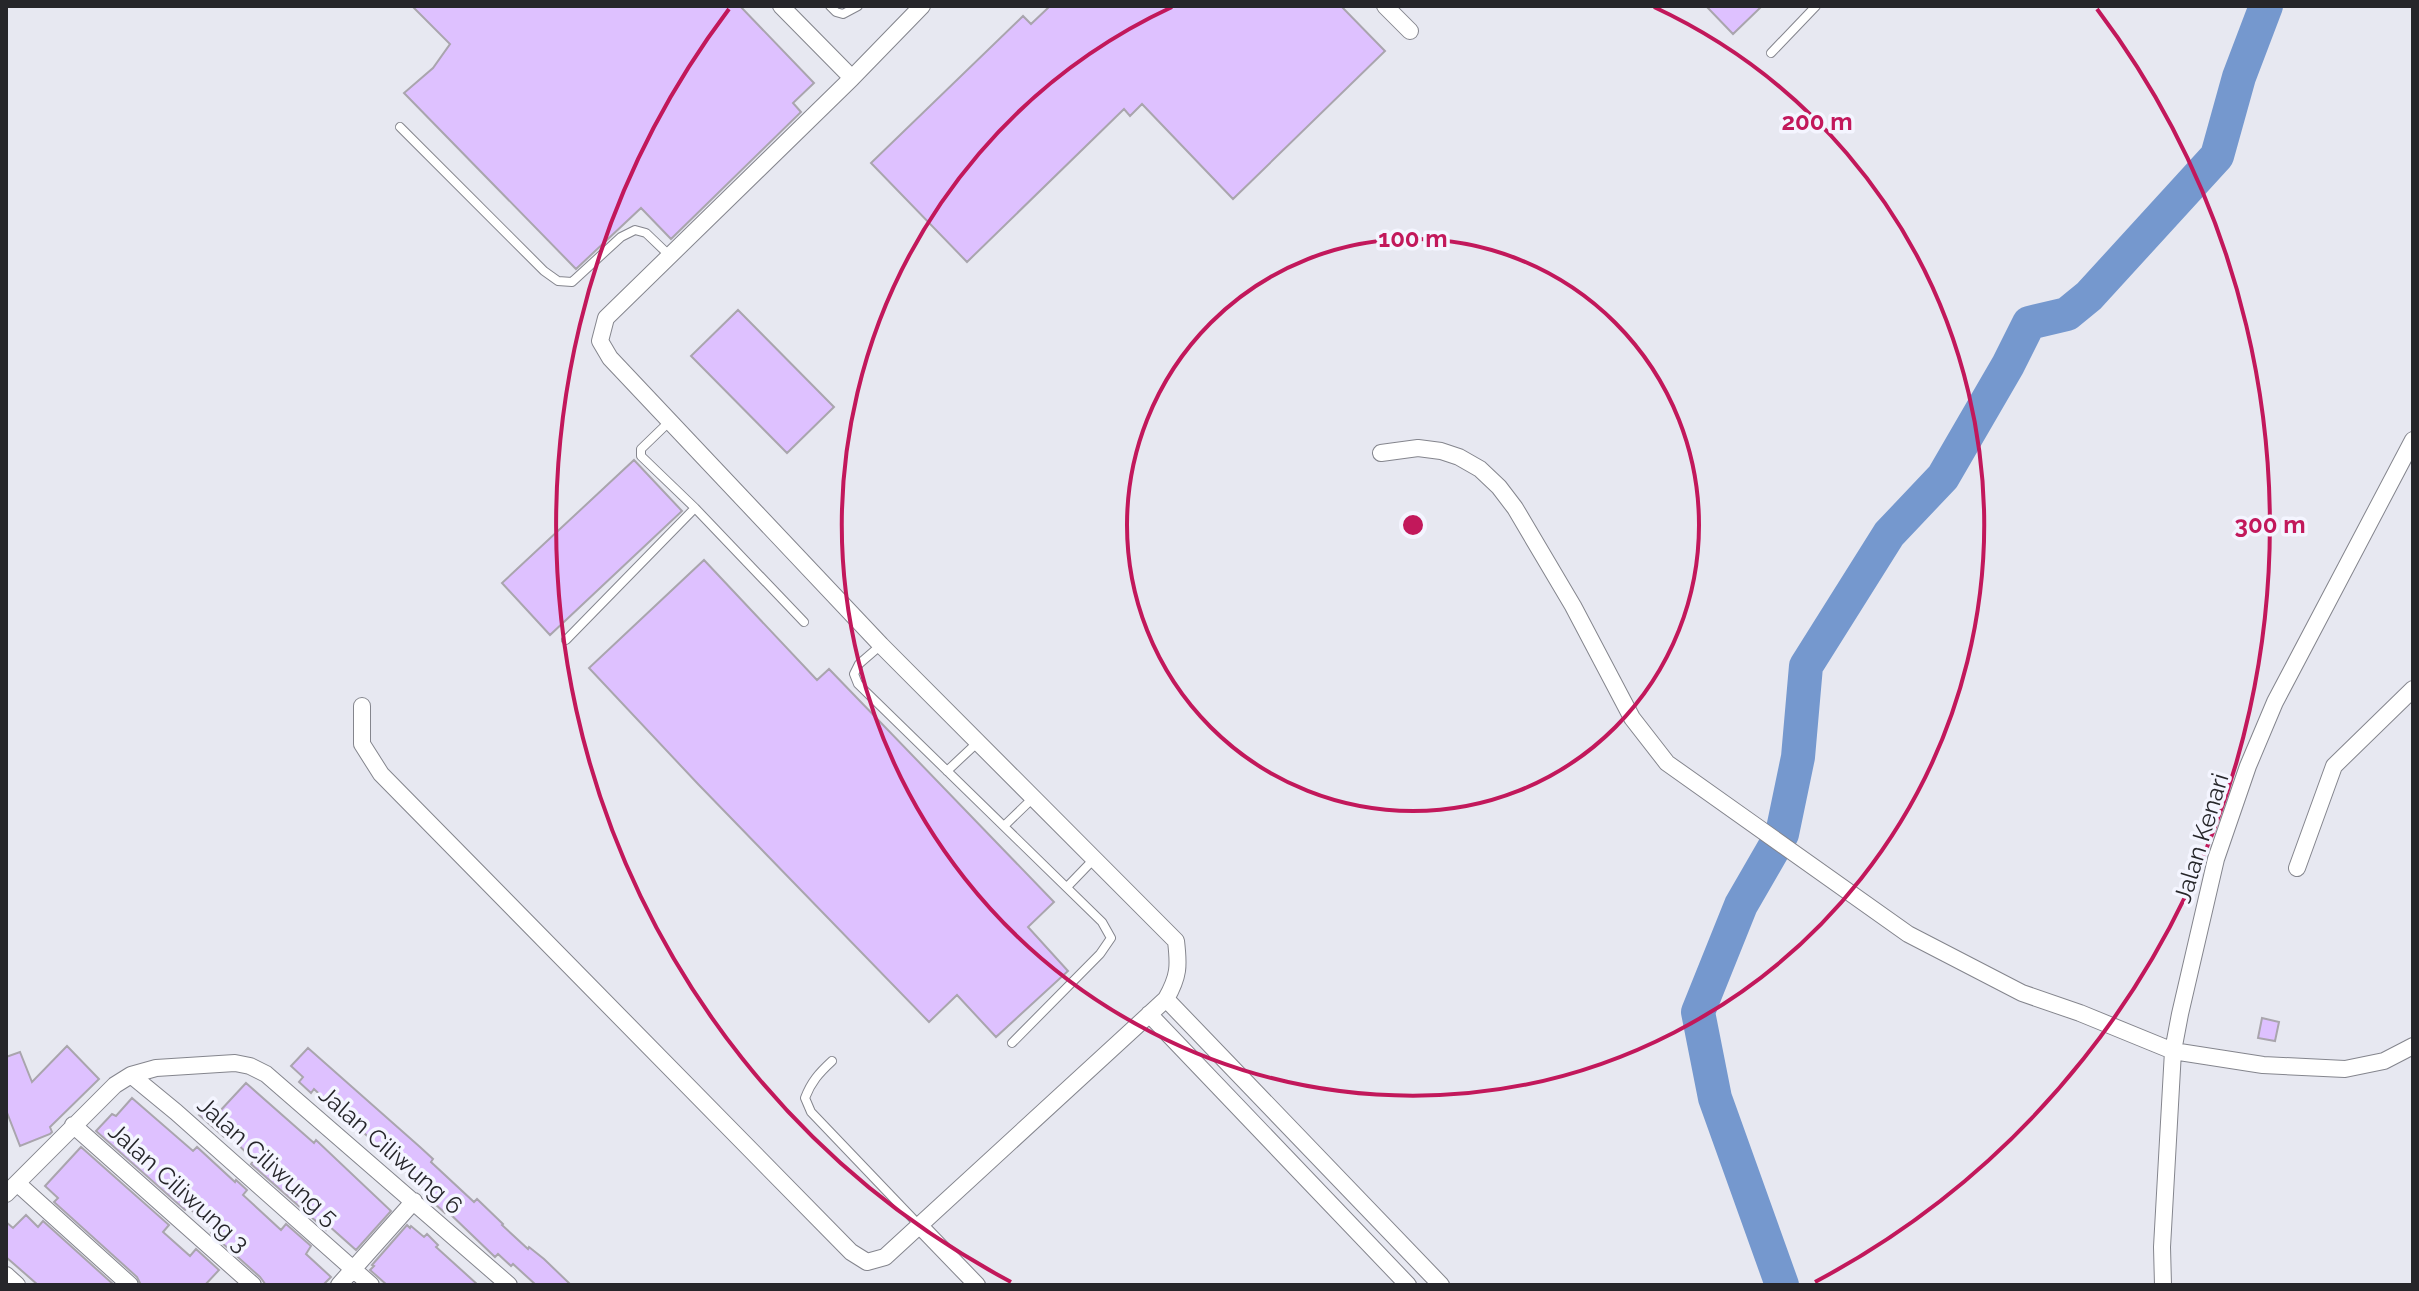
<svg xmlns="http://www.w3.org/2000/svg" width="2419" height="1291" viewBox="0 0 2419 1291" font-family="Raleway,sans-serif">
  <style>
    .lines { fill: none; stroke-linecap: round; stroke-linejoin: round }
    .river { stroke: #7598ce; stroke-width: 34 }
    .building { fill: #dec1ff; stroke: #a9a5ad; stroke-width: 2 }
    .lane-casing { stroke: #84858d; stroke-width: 10 }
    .street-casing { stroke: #84858d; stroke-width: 18 }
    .lane { stroke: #fff; stroke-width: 8 }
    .street { stroke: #fff; stroke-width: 16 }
    .ring { fill: none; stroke: #c2185b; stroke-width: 4 }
    .labels { text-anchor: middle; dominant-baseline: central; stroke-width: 7; stroke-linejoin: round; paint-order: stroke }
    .street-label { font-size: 24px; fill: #26262a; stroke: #f4f5ff }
    .centre { fill: #c2185b; stroke: #f4f5ff; stroke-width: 4 }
    .ring-label { font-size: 24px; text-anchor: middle; font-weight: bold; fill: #c2185b; stroke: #f4f5ff; stroke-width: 7; stroke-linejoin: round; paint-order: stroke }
  </style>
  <rect width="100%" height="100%" fill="#e7e8f1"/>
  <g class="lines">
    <path class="river" d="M 1782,1285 L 1715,1098 L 1698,1012 L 1741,905 L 1782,834 L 1798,757 L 1806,666 L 1889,534 L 1943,477 L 2008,365 L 2029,323 L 2067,314 L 2089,296 L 2217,156 L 2239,77 L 2266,6"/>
  </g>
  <path class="building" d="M 412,6 L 740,6 L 814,83 L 793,103 L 801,112 L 671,239 L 641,208 L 576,269 L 404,93 L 433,68 L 450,44 Z
    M 1050,6 L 1341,6 L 1385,51 L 1233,199 L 1142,104 L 1130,116 L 1124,109 L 967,262 L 871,163 L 1023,16 L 1031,24 Z
    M 1706,6 L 1762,6 L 1733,34 Z
    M 738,310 L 834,407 L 787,453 L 691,356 Z
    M 634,460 L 682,511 L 550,635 L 502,583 Z
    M 704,560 L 817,680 L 829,669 L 1054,902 L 1028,927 L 1068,971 L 996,1037 L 957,995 L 929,1022 L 698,784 L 589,668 Z
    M 2262,1018 L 2279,1022 L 2275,1041 L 2258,1038 Z
    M 67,1046 L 99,1079 L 50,1127 L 52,1132 L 50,1134 L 20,1146 L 6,1110 L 6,1057 L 20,1052 L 32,1082 Z
    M 308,1048 L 420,1147 L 433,1159 L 431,1162 L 474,1202 L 477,1199 L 503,1224 L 502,1225 L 528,1249 L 529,1247 L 544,1259 L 571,1285 L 536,1285 L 513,1264 L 511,1266 L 498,1254 L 495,1257 L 447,1211 L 445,1213 L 424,1194 L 426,1191 L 364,1133 L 362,1135 L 314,1089 L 311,1093 L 299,1082 L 303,1077 L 291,1066 Z
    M 246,1083 L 314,1143 L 316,1140 L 391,1211 L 356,1250 L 329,1226 L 326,1230 L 251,1164 L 254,1160 L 227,1134 L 224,1137 L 199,1115 L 209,1103 L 219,1112 Z
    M 132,1098 L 193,1151 L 197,1147 L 235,1182 L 236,1180 L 247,1190 L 243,1195 L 281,1230 L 286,1224 L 311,1246 L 306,1254 L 331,1277 L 323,1285 L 266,1285 L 260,1277 L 211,1233 L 214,1230 L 188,1207 L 185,1210 L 96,1131 L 112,1114 L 116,1116 Z
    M 81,1147 L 169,1225 L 163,1232 L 190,1256 L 196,1249 L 219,1270 L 205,1285 L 141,1285 L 137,1277 L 54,1202 L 58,1198 L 45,1186 Z
    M 26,1215 L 38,1227 L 43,1221 L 114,1285 L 38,1285 L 6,1257 L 6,1222 L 13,1228 Z
    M 407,1225 L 410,1228 L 411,1226 L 424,1237 L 427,1234 L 438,1245 L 436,1247 L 478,1285 L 387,1285 L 370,1270 L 374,1266 L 372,1265 Z"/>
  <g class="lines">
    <g class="lane-casing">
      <path id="lane" d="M 830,6 L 836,12 L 843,14 L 858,6
        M 1771,53 L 1816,6
        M 400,127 L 544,271 L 558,281 L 572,282 L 621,237 L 635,230 L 646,233 L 670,256
        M 670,421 L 641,449 L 641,456 L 695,508
        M 566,640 L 695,508 L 804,622
        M 881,645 L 859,664 L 854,674 L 858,684 L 1102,922 L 1111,938 L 1100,954 L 1012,1043
        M 947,771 L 978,742
        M 1004,826 L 1033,798
        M 1067,887 L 1094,859
        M 832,1061 C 819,1073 811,1082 805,1098 L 811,1112 L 919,1225"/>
    </g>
    <g class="street-casing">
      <path id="street" d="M 781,6 L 852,78
        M 1385,6 L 1410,31
        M 1381,453 L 1418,448 L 1441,451 L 1459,457 L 1480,469 L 1499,487 L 1515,508 L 1573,606 L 1632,718 L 1667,763 L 1908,934 L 2022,993 L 2080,1013 L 2173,1051 L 2263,1065 L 2345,1069 L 2384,1061 L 2413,1046
        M 362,706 L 362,744 L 381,774 L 851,1252 L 867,1262 L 885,1257 L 1166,999 C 1179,976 1179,966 1176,941 L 881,645 L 610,358 L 600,341 L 606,318 L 852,78 L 922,6
        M 2297,868 L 2334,766 L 2413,689
        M 1166,999 L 1441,1285
        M 1149,1014 L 1408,1285
        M 131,1075 L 176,1112 L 371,1285
        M 73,1125 L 253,1285
        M 17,1183 L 130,1285
        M 6,1194 L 115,1085 L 131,1075 L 156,1068 L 235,1063 L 250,1066 L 266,1074 L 509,1285
        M 919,1225 L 977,1285
        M 6,1275 L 17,1285
        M 339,1285 L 414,1201
        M 2163,1285 L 2162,1247 L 2173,1051 L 2180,1014 L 2216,859 L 2248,766 L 2275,702 L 2413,440"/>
    </g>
    <use href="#lane" class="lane"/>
    <use href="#street" class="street"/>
  </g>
  <g class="ring">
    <circle cx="1413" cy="525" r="286"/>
    <path d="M1654 7A571 571 0 1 1 1172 7"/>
    <path d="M1011 1282A857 857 0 0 1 729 9M2097 9A857 857 0 0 1 1815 1282"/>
  </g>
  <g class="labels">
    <g class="street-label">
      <text transform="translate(2201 838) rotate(-73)">Jalan Kenari</text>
      <text transform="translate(391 1150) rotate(41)">Jalan Ciliwung 6</text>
      <text transform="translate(268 1161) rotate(42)">Jalan Ciliwung 5</text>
      <text transform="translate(179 1187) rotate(42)">Jalan Ciliwung 3</text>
    </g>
  </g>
  <circle cx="1413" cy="525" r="12" class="centre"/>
  <g class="ring-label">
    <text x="1817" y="130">200 m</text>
    <text x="1413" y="247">100 m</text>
    <text x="2270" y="533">300 m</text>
  </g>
  <rect width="2419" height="1291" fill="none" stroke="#26262a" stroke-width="16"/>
</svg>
